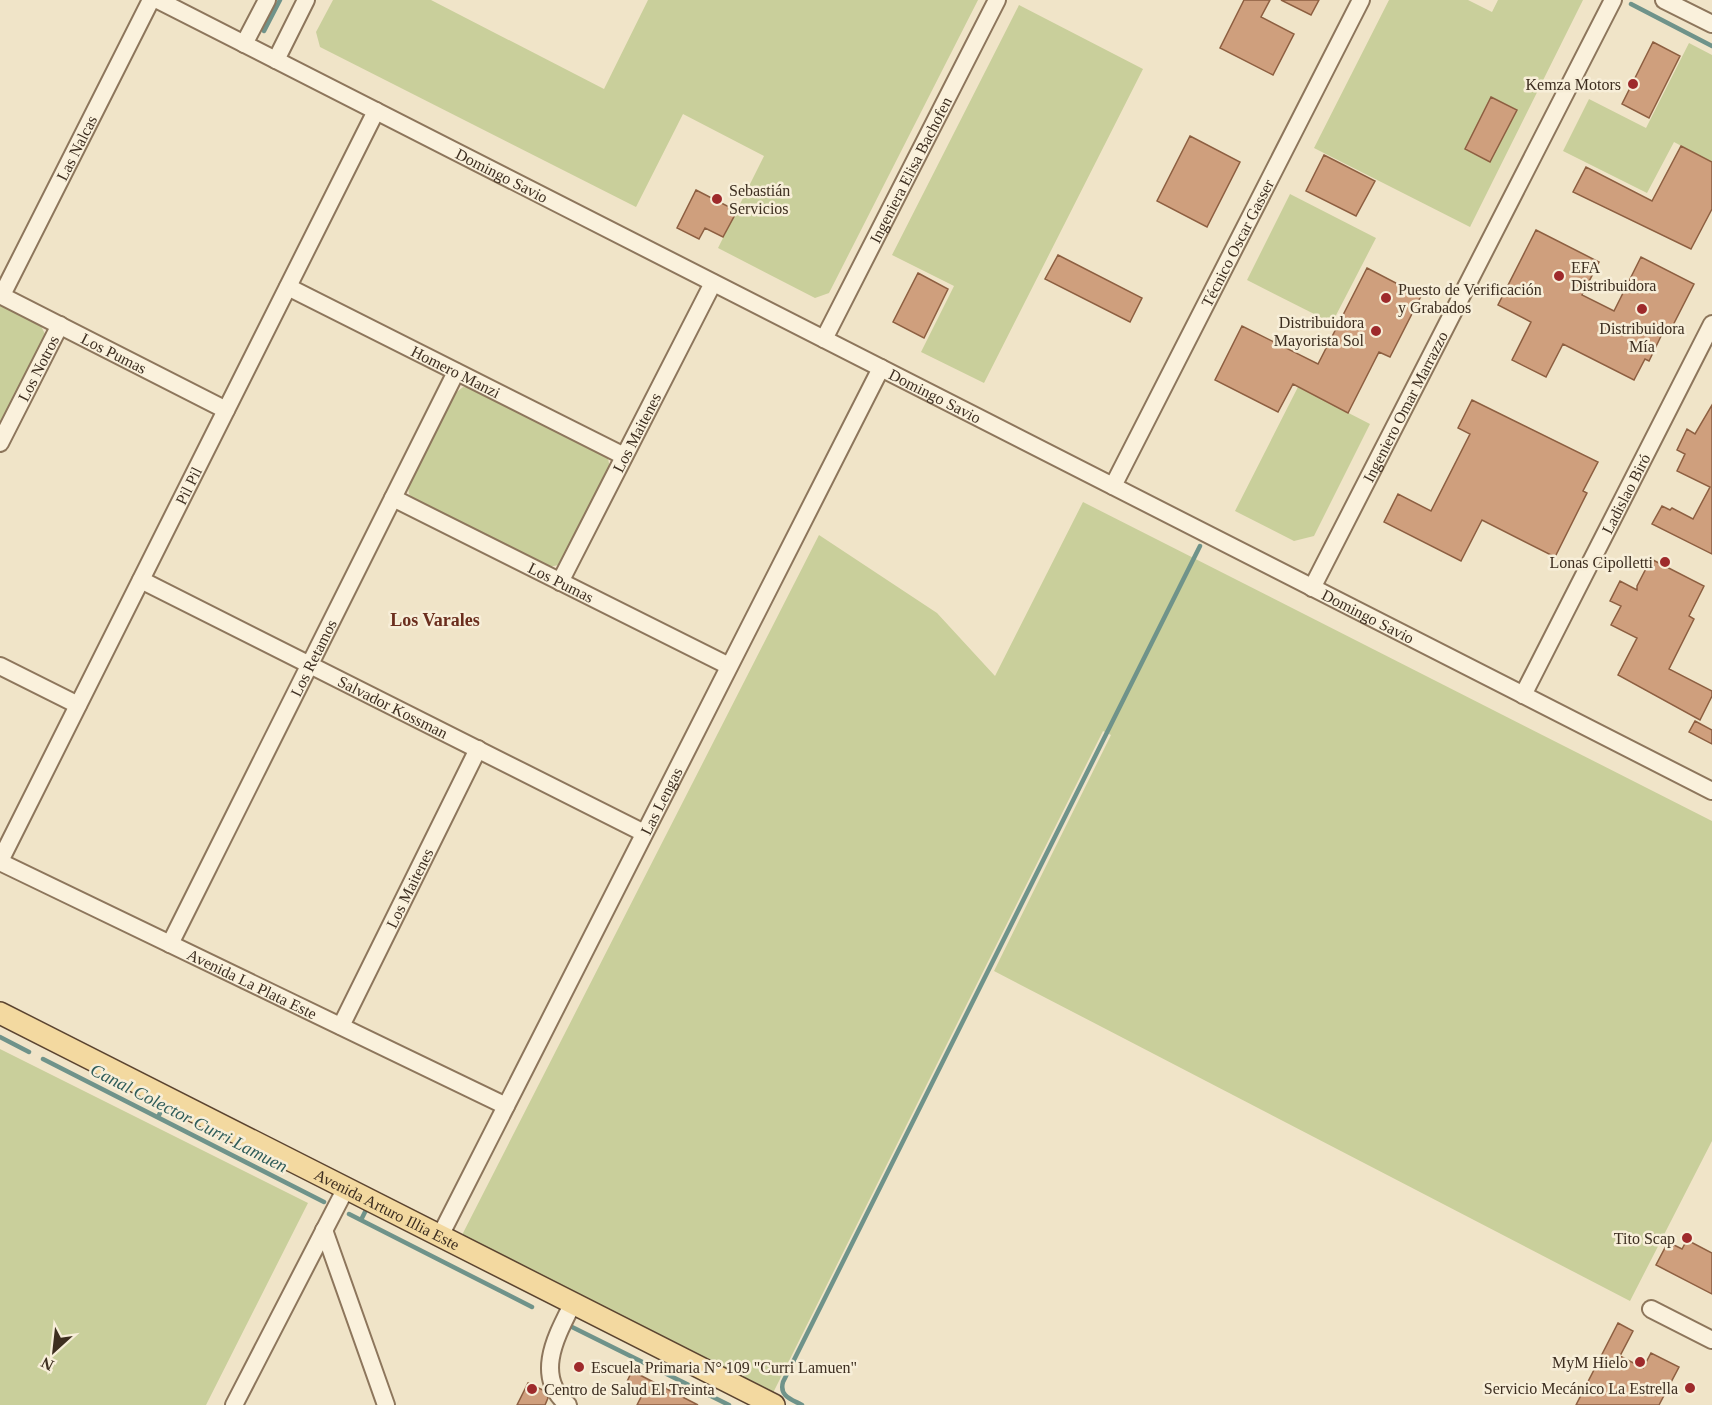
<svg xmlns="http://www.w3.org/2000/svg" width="1712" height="1405" viewBox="0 0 1712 1405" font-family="'Times New Roman',serif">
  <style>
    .green { fill: #c9cf9b }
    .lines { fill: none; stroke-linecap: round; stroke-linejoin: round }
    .stream { stroke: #6f938a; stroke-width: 4.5 }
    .building { fill: #cf9f7d; stroke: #8d5f41; stroke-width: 1.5 }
    .minor-casing { stroke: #8d765c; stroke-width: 20 }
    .major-casing { stroke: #5b4430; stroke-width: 24 }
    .minor { stroke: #faf1dc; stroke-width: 16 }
    .major { stroke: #f3d9a0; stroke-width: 21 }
    .poi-dot { fill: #9e2a2b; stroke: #f7eed8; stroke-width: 2 }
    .labels { text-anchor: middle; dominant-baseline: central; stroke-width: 5; stroke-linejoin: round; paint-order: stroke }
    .poi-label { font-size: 16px; fill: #3d2e20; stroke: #f7eed8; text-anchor: end }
    .street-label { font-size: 16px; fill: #3d2e20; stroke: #f7eed8 }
    .neighbourhood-label { font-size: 18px; font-weight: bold; fill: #6b2e1e; stroke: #f7eed8 }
    .water-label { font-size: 18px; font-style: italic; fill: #2f5d5a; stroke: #f7eed8 }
  </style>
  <rect width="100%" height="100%" fill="#f0e4c8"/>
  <path class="green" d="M 333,0 L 431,0 L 604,89 L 648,0 L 978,0 L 829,293 L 815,298 L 718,248 L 764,156 L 683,114 L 636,207 L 320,47 L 316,32 Z
    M 1389,0 L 1468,0 L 1492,12 L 1498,0 L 1583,0 L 1470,227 L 1314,148 Z
    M 1019,5 L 1143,69 L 984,383 L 921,352 L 954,286 L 892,255 Z
    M 1689,43 L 1712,55 L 1712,162 L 1674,142 L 1647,193 L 1563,151 L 1589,99 L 1646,128 Z
    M 1290,194 L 1376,238 L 1332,323 L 1247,280 Z
    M 0,303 L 40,324 L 45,334 L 0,426 Z
    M 463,387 L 472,388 L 608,458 L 610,469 L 559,565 L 548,567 L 415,501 L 409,494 L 408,485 L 453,395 Z
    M 1298,387 L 1370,424 L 1314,536 L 1294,541 L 1235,511 Z
    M 1083,502 L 1712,821 L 1712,1141 L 1630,1301 L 994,971 L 1111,735 L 1103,731 L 773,1393 L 462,1235 L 819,535 L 937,613 L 995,676 Z
    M 0,1049 L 308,1203 L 206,1405 L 0,1405 Z"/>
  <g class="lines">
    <path class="stream" d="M 1631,4 L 1712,46
      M 264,31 L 280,0
      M 0,1037 L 29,1052
      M 43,1059 L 324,1202
      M 158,1117 L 165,1103
      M 349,1214 L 532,1307
      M 361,1220 L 368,1206
      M 570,1326 L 729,1405
      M 802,1405 C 791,1399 779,1396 783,1382 L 1200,546"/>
  </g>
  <path class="building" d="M 1244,0 L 1270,0 L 1261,17 L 1294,34 L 1273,75 L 1220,48 Z
    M 1281,0 L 1319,0 L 1311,15 Z
    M 1653,42 L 1680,56 L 1649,118 L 1622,104 Z
    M 1491,97 L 1517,110 L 1490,162 L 1465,149 Z
    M 1190,136 L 1240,162 L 1207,227 L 1157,201 Z
    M 1681,146 L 1712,162 L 1712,209 L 1691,249 L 1573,192 L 1586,167 L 1652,201 Z
    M 1324,155 L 1375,181 L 1356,216 L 1306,191 Z
    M 696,190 L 737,211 L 723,237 L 705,228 L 699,239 L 677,228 Z
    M 1536,230 L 1599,262 L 1582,295 L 1614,311 L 1641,257 L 1694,284 L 1668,335 L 1663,332 L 1649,361 L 1645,359 L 1634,380 L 1563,344 L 1546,377 L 1512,360 L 1531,322 L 1498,305 Z
    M 1058,255 L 1142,298 L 1130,322 L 1045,279 Z
    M 1367,268 L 1421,296 L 1390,357 L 1379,352 L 1348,413 L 1293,384 L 1278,412 L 1215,380 L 1242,326 L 1318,364 Z
    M 918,273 L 948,289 L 924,338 L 893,322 Z
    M 1472,400 L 1598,462 L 1583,491 L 1587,493 L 1555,557 L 1482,520 L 1461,561 L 1384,522 L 1398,494 L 1431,511 L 1470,434 L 1458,428 Z
    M 1712,405 L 1712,554 L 1652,524 L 1662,506 L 1670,510 L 1672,508 L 1693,519 L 1710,487 L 1677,471 L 1685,454 L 1677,450 L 1687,429 L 1695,434 Z
    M 1651,559 L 1704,586 L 1689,616 L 1694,619 L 1669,669 L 1712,691 L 1712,696 L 1700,720 L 1618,675 L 1637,638 L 1611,625 L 1621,606 L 1610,601 L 1620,581 L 1637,590 L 1637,586 Z
    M 1695,721 L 1712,730 L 1712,744 L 1689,732 Z
    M 1687,1240 L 1712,1253 L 1712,1294 L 1656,1265 L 1668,1242 L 1682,1249 Z
    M 1618,1323 L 1633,1331 L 1620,1356 L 1643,1368 L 1651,1353 L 1679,1367 L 1659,1405 L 1576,1405 Z
    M 632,1371 L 698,1405 L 637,1405 L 642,1395 L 625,1386 Z
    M 528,1383 L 545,1391 L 548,1398 L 545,1405 L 517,1405 Z"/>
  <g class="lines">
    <g class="minor-casing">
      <g id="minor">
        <path id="s1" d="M 158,0 L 1712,791"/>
        <path d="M 1664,0 L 1712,24"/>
        <path d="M 244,44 L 267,0"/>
        <path d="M 276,60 L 306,0"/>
        <path id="s2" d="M 288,287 L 624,456"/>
        <path id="s3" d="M 0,295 L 226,410"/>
        <path id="s4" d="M 2,295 L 151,0"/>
        <path id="s5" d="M 824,339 L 997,0"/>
        <path id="s6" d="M 0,443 L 60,325"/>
        <path id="s7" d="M 1113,486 L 1361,0"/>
        <path id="s8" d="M 393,498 L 729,666"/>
        <path id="s9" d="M 141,580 L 644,833"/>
        <path id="s10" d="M 560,582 L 713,283"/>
        <path id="s11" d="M 1312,588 L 1613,0"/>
        <path d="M 0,666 L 78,705"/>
        <path id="s12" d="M 1523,695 L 1712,324"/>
        <path id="s13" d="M 0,861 L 376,111"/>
        <path id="s14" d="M 0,862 L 506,1106"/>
        <path id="s15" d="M 170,944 L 456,372"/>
        <path id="s16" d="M 341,1026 L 478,749"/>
        <path d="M 324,1230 L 386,1405"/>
        <path id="s17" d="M 440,1236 L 881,368"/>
        <path d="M 1651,1309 L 1712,1340"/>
        <path d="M 234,1405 L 346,1188"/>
        <path d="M 568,1405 C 533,1376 557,1335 573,1303"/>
      </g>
    </g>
    <g class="major-casing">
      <g id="major">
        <path id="s18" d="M 0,1013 L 774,1405"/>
      </g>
    </g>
    <use href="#minor" class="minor"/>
    <use href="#major" class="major"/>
  </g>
  <g class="poi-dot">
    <circle cx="1633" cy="84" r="6"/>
    <circle cx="717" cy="199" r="6"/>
    <circle cx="1559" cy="276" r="6"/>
    <circle cx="1386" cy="298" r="6"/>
    <circle cx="1642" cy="309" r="6"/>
    <circle cx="1376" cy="331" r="6"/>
    <circle cx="1665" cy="562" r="6"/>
    <circle cx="1687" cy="1238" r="6"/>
    <circle cx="1640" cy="1362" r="6"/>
    <circle cx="579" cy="1367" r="6"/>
    <circle cx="1690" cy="1388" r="6"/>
    <circle cx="532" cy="1389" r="6"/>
  </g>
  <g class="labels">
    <g class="poi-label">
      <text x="1621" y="84">Kemza Motors</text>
      <text x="729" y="190" text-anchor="start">Sebastián<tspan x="729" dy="18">Servicios</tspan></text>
      <text x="1571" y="267" text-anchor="start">EFA<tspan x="1571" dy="18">Distribuidora</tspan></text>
      <text x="1398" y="289" text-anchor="start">Puesto de Verificación<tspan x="1398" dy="18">y Grabados</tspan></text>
      <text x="1364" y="322">Distribuidora<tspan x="1364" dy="18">Mayorista Sol</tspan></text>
      <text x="1642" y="328" text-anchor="middle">Distribuidora<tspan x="1642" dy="18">Mía</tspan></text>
      <text x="1653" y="562">Lonas Cipolletti</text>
      <text x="1675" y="1238">Tito Scap</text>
      <text x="1628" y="1362">MyM Hielo</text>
      <text x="591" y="1367" text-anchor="start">Escuela Primaria N° 109 "Curri Lamuen"</text>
      <text x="1678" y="1388">Servicio Mecánico La Estrella</text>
      <text x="544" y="1389" text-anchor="start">Centro de Salud El Treinta</text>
    </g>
    <g class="street-label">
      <text stroke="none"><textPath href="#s4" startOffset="165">Las Nalcas</textPath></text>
      <text stroke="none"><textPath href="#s5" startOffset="190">Ingeniera Elisa Bachofen</textPath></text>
      <text stroke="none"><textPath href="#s1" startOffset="386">Domingo Savio</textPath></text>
      <text stroke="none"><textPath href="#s7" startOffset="273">Técnico Oscar Gasser</textPath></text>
      <text stroke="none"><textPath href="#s3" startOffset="128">Los Pumas</textPath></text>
      <text stroke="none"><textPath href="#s6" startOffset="84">Los Notros</textPath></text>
      <text stroke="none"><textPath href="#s2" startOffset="188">Homero Manzi</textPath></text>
      <text stroke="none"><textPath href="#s1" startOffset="872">Domingo Savio</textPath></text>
      <text stroke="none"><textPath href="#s11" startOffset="204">Ingeniero Omar Marrazzo</textPath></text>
      <text stroke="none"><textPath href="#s10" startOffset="168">Los Maitenes</textPath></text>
      <text stroke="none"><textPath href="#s13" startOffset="420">Pil Pil</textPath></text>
      <text stroke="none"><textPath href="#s12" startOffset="226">Ladislao Biró</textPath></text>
      <text stroke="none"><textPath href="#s8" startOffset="188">Los Pumas</textPath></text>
      <text stroke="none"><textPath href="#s1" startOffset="1358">Domingo Savio</textPath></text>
      <text stroke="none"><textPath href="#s15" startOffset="320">Los Retamos</textPath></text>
      <text stroke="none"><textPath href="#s9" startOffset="282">Salvador Kossman</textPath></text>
      <text stroke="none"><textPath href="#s17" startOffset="488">Las Lengas</textPath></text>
      <text stroke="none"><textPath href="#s16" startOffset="154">Los Maitenes</textPath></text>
      <text stroke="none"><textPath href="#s14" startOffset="280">Avenida La Plata Este</textPath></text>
      <text stroke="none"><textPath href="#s18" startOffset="434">Avenida Arturo Illia Este</textPath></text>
    </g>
    <g class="neighbourhood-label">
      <text x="435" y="620">Los Varales</text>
    </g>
    <g class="water-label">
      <text transform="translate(189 1118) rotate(27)">Canal Colector Curri Lamuen</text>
    </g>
  </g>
  <g transform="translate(54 1351) rotate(207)" stroke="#f7eed8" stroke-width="4.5" paint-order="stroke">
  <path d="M0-4.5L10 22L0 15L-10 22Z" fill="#3d2e20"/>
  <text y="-9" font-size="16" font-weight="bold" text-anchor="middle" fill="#3d2e20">N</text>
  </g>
</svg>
